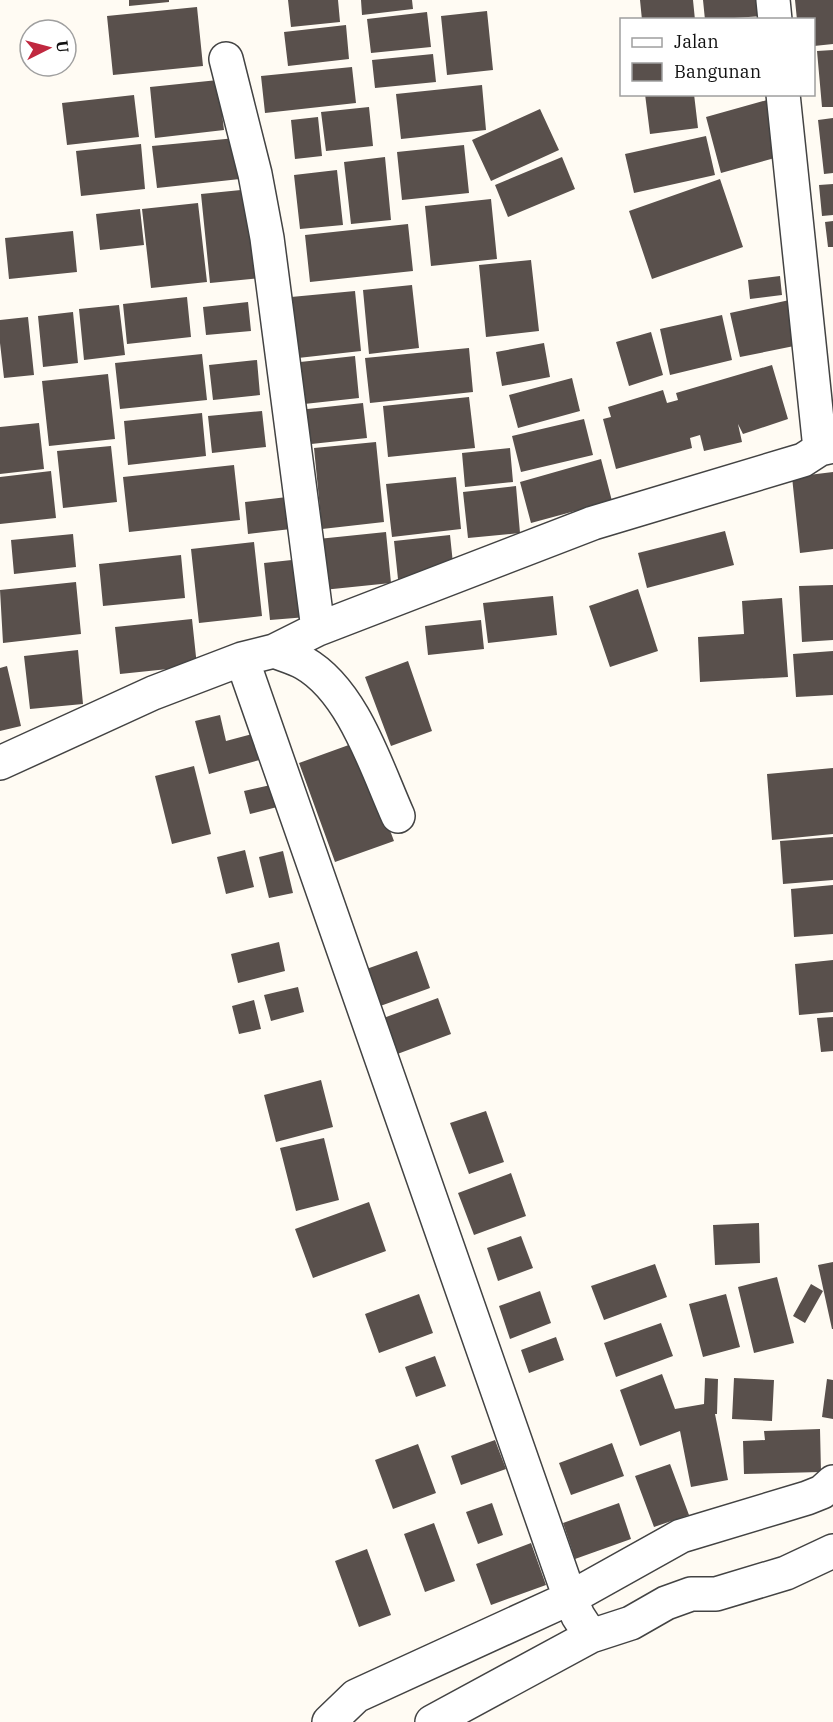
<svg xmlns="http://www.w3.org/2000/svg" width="833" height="1722" viewBox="0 0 833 1722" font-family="'IBM Plex Serif',serif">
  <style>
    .building { fill: #59504c }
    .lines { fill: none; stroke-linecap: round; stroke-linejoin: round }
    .minor-casing { stroke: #434343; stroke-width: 36 }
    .minor { stroke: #fff; stroke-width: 33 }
  </style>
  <rect width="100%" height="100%" fill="#fffbf3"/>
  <path class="building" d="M 129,0 L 169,0 L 169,2 L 129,6 Z
    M 288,0 L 338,0 L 340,22 L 291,27 Z
    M 361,0 L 412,0 L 413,9 L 362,15 Z
    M 640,0 L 693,0 L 695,20 L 642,20 Z
    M 703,0 L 761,0 L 763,16 L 705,20 Z
    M 795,0 L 833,0 L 833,44 L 814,46 L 814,20 L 797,20 Z
    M 197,7 L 203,66 L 113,75 L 107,16 Z
    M 487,11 L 493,70 L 447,75 L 441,16 Z
    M 427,12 L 431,47 L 371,53 L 367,19 Z
    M 346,25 L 349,59 L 288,66 L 284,32 Z
    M 833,50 L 833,107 L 822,107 L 817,51 Z
    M 433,54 L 436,82 L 375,88 L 372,60 Z
    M 352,67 L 356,103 L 265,113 L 261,76 Z
    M 218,80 L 224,130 L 155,138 L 150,87 Z
    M 482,85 L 486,130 L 401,139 L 396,94 Z
    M 645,94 L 694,94 L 698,128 L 650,134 Z
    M 134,95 L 139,137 L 67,145 L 62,103 Z
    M 767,100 L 782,156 L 721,173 L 706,117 Z
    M 369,107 L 373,146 L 326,151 L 321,112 Z
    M 540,109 L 559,150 L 491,181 L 472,140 Z
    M 318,117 L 322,156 L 295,159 L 291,120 Z
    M 833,118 L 833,173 L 824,174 L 818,120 Z
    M 706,136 L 715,175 L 634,193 L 625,154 Z
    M 236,138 L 240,179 L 157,188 L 152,146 Z
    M 141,144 L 145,189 L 81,196 L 76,151 Z
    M 464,145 L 469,193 L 402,200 L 397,152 Z
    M 385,157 L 391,220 L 351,224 L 344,162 Z
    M 562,157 L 575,189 L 508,217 L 495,185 Z
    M 337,170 L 343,225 L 300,229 L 294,175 Z
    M 720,179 L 743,247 L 652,279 L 629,211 Z
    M 833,184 L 833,215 L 822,216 L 819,185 Z
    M 251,189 L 260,278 L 210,283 L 201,194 Z
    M 491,199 L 497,259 L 431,266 L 425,206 Z
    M 198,203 L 207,282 L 151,288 L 142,209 Z
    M 140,209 L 144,245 L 100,250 L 96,214 Z
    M 833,221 L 833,247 L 828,247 L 825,222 Z
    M 408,224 L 413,271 L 310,282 L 305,235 Z
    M 73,231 L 77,272 L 9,279 L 5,238 Z
    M 531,260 L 539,331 L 486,337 L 479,265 Z
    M 780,276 L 782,295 L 750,299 L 748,280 Z
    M 412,285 L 419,348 L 369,354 L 363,290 Z
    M 355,291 L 361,351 L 298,358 L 291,297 Z
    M 187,297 L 191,337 L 127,344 L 123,304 Z
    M 794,299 L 804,344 L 740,357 L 730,313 Z
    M 248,302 L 251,331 L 206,335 L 203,307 Z
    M 119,305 L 125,355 L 84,360 L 79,309 Z
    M 73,312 L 78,363 L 43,367 L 38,316 Z
    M 722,315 L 732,360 L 670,375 L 660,329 Z
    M 28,317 L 34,375 L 4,378 L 0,343 L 0,320 Z
    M 651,332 L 663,375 L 629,386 L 616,342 Z
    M 544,343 L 550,377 L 502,386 L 496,352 Z
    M 469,348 L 473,392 L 370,403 L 365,358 Z
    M 202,354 L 207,400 L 120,409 L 115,363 Z
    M 355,356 L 359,398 L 295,405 L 291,363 Z
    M 257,360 L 260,395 L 213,400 L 209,365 Z
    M 772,365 L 788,419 L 743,434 L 738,424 L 742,442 L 704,451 L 700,435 L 690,438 L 692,448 L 616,469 L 603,419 L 611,417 L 608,407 L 663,390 L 667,403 L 678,400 L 676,393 Z
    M 108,374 L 115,439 L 49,446 L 42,381 Z
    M 572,378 L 580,411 L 518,428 L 509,395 Z
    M 469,397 L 475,448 L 388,457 L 383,406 Z
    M 363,403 L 367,438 L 302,445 L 298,410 Z
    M 262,411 L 266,447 L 212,453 L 208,416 Z
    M 202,413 L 206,456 L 128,465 L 124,421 Z
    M 584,419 L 593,455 L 521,472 L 512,436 Z
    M 39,423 L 44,469 L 0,474 L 0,427 Z
    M 376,442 L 384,522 L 322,529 L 314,448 Z
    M 111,446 L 117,502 L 63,508 L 57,451 Z
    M 510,448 L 513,482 L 465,487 L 462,453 Z
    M 601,459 L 612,501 L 531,523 L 520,482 Z
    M 234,465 L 240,520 L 129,532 L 123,477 Z
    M 51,471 L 56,518 L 0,524 L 0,477 Z
    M 833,472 L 833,549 L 800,553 L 792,477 Z
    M 456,477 L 461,529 L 392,537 L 386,484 Z
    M 516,486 L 520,533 L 468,538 L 463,492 Z
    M 287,497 L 291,529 L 248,534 L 245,502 Z
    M 725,531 L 734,565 L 647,588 L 638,553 Z
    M 386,532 L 391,583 L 323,590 L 318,539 Z
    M 73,534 L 76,567 L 14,574 L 11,540 Z
    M 450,535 L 454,573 L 398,579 L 394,541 Z
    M 254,542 L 262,616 L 199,623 L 191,549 Z
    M 181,555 L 185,598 L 103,606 L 99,564 Z
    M 301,559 L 307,617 L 270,620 L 264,563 Z
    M 76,582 L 81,634 L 3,643 L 0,590 Z
    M 833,585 L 833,640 L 802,642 L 799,586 Z
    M 638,589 L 658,651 L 610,667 L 589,606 Z
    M 553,596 L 557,635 L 488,643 L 483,603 Z
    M 782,598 L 788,677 L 700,682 L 698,637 L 744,634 L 742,601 Z
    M 192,619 L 197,666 L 120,674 L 115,627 Z
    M 481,620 L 484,649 L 428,655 L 425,626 Z
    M 78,650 L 83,704 L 30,709 L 24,656 Z
    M 833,651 L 833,695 L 796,697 L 793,654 Z
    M 408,661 L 432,731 L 391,746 L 365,677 Z
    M 7,666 L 21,726 L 0,731 L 0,668 Z
    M 220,715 L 226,741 L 256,733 L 263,759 L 209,774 L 195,721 Z
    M 357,742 L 394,841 L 335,862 L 299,763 Z
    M 194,766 L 211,834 L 172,844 L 155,776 Z
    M 833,768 L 833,834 L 772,840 L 767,774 Z
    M 275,784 L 281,806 L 250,814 L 244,791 Z
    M 833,837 L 833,880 L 783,884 L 780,841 Z
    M 245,850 L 254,887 L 226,894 L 217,857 Z
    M 283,851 L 293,893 L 269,898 L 259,857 Z
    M 833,885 L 833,934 L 794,937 L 791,889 Z
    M 279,942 L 285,971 L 238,983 L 231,954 Z
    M 417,951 L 430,988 L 372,1009 L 358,972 Z
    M 833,960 L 833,1012 L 799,1015 L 795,964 Z
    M 298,987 L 304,1012 L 271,1021 L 264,995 Z
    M 438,998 L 451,1034 L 392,1056 L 378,1020 Z
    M 254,1000 L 261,1029 L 239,1034 L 232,1006 Z
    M 833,1017 L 833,1051 L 821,1052 L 817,1018 Z
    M 321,1080 L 333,1127 L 276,1142 L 264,1095 Z
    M 486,1111 L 504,1162 L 469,1174 L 450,1123 Z
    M 324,1138 L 339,1200 L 296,1211 L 280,1148 Z
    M 511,1173 L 526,1216 L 474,1235 L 458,1193 Z
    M 369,1202 L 386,1251 L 313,1278 L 295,1229 Z
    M 759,1223 L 760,1263 L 715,1265 L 713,1225 Z
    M 521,1236 L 533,1268 L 498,1281 L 487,1248 Z
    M 833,1262 L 833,1329 L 832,1329 L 818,1265 Z
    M 655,1264 L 667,1297 L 604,1320 L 591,1286 Z
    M 777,1277 L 794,1343 L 754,1353 L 738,1287 Z
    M 811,1284 L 823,1291 L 805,1323 L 793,1316 Z
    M 540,1291 L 551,1323 L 510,1339 L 499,1306 Z
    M 419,1294 L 433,1333 L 379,1353 L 365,1314 Z
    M 726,1294 L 740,1347 L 703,1357 L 689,1304 Z
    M 661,1323 L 673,1356 L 616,1377 L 604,1343 Z
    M 556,1337 L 564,1360 L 529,1373 L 521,1350 Z
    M 435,1356 L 446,1386 L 416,1397 L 405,1367 Z
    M 662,1374 L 675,1409 L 704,1404 L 705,1378 L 718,1379 L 717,1414 L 715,1414 L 728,1480 L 691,1487 L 680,1431 L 640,1446 L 620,1390 Z
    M 734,1378 L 774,1380 L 772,1421 L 732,1419 Z
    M 827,1379 L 833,1380 L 833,1419 L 822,1417 Z
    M 820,1429 L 821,1472 L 744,1474 L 743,1441 L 765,1440 L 764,1431 Z
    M 495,1440 L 506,1469 L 461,1485 L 451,1456 Z
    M 612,1443 L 624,1476 L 571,1495 L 559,1463 Z
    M 418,1444 L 436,1493 L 393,1509 L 375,1460 Z
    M 670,1464 L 689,1515 L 654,1527 L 635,1476 Z
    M 492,1503 L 503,1535 L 478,1544 L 466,1512 Z
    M 619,1503 L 631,1539 L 575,1559 L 563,1523 Z
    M 434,1523 L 455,1581 L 425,1592 L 404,1534 Z
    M 531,1543 L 546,1585 L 491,1605 L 476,1564 Z
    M 367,1549 L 391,1615 L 359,1627 L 335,1561 Z"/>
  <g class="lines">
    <g class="minor-casing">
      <path id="minor" d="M 773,0 L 775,20
        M 226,59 L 255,174 L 267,238 L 318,629
        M 783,94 L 820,449
        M 274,651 C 284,655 295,658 304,663 C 353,691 376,767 398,816
        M 242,659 L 570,1598 L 578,1616 L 591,1636
        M 0,763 L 153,693 L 242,659 L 274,651 L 318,629 L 593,523 L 803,460 L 820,449 L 833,446
        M 329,1722 L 356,1696 L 570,1598 L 681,1536 L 807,1498 L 822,1492 L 833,1482
        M 432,1722 L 591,1636 L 631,1623 L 666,1603 L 691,1594 L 716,1594 L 786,1573 L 833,1551"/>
    </g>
    <use href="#minor" class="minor"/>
  </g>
  <rect x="620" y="18" width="195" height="78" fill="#ffffff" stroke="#9f9f9f" stroke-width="1.5"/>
  <rect x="632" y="38" width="30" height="9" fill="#ffffff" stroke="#9f9f9f" stroke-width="1.5"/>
  <text x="674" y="48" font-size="18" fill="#101010">Jalan</text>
  <rect x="632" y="63" width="30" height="18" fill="#59504c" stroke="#9f9f9f" stroke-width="1.5"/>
  <text x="674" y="78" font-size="18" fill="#101010">Bangunan</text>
  <g transform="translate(48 48) rotate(84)"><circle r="28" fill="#ffffff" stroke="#9f9f9f" stroke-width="1.5"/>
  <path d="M0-4.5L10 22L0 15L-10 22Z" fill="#c0283f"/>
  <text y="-9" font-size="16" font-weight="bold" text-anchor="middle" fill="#101010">U</text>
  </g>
</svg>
